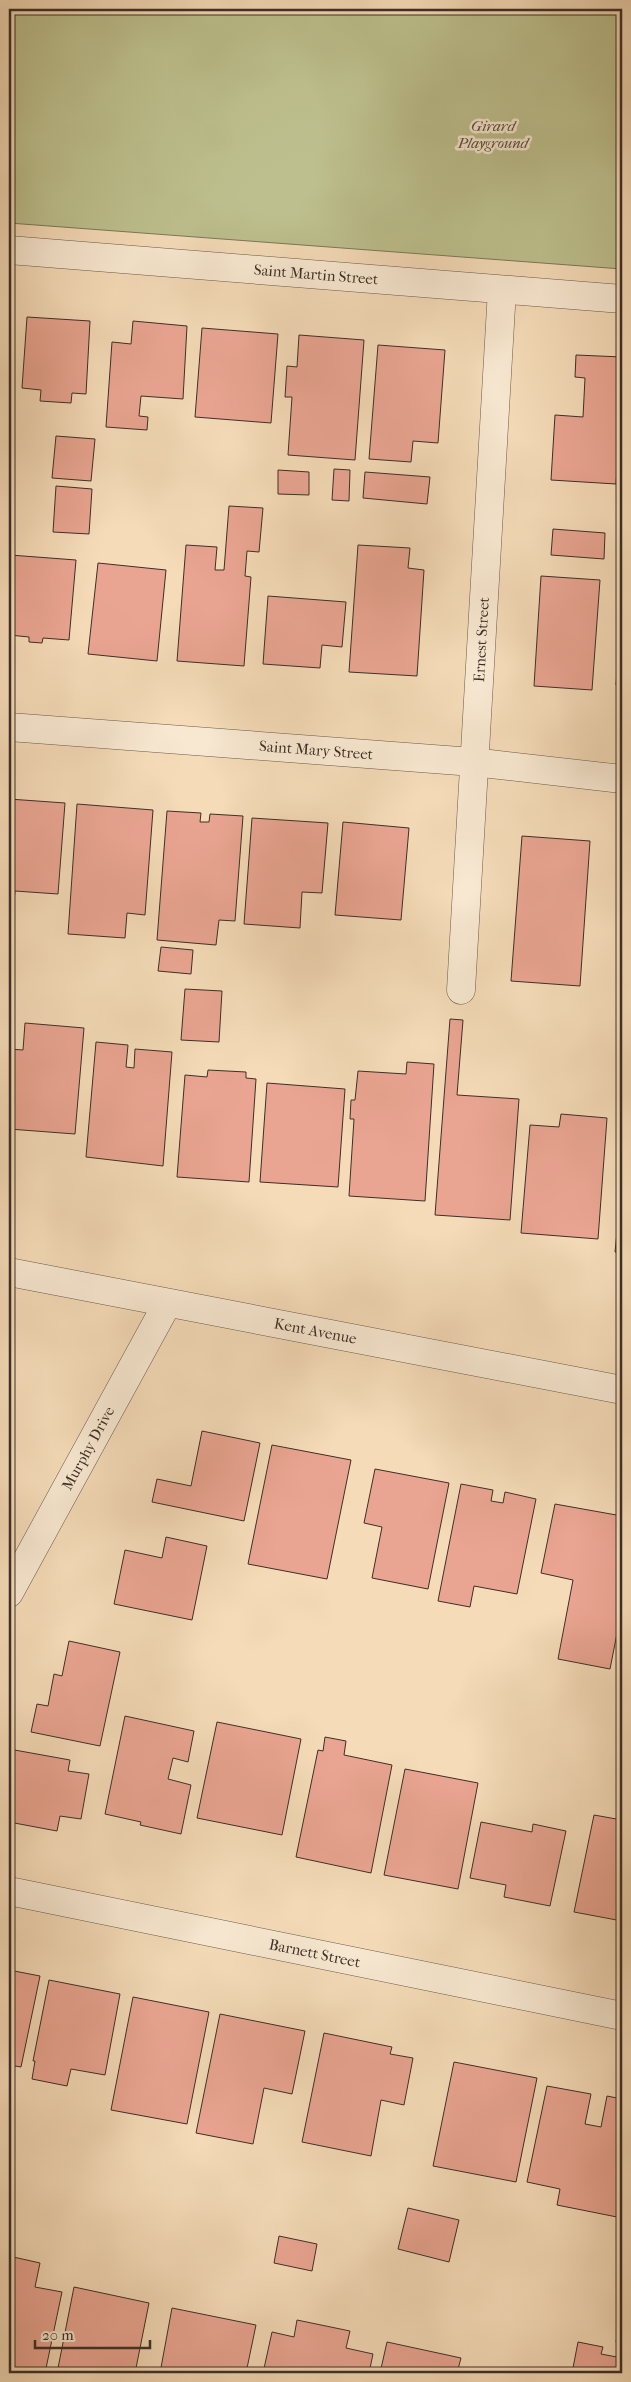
<svg xmlns="http://www.w3.org/2000/svg" width="631" height="2382" viewBox="0 0 631 2382" font-family="'IM FELL French Canon',serif">
  <style>
    .green { fill: #bdc08e; stroke: #7c785a }
    .building { fill: #eaa592; stroke: #3c2f27 }
    .lines { fill: none; stroke-linecap: round; stroke-linejoin: round }
    .minor-casing { stroke: #6a5a4b; stroke-width: 29 }
    .minor { stroke: #f8e8d1; stroke-width: 28 }
    .labels { text-anchor: middle; dominant-baseline: central; stroke-width: 5; stroke-linejoin: round; paint-order: stroke }
    .park-label { font-size: 15px; font-style: italic; fill: #564c3c; stroke: #f8e8d1 }
    .street-label { font-size: 15px; fill: #3c2f27; stroke: #f8e8d1 }
  </style>
  <rect width="100%" height="100%" fill="#f5dbb8"/>
  <filter id="stains"><feTurbulence type="fractalNoise" baseFrequency=".004" numOctaves="4"/><feColorMatrix values="0 0 0 0 .2 0 0 0 0 .09 0 0 0 0 .02 0 0 0 .5 -.17"/></filter>
  <radialGradient id="worn" r=".72"><stop offset=".6" stop-color="#630" stop-opacity="0"/><stop offset="1" stop-color="#630" stop-opacity=".3"/></radialGradient>
  <path class="green" d="M 9,9 L 622,9 L 622,269 L 9,223 Z"/>
  <path class="building" d="M 9,313 L 13,314 L 9,374 Z
    M 27,317 L 90,321 L 86,394 L 72,393 L 71,403 L 40,401 L 41,390 L 22,388 Z
    M 133,321 L 187,326 L 183,399 L 141,396 L 139,416 L 148,417 L 147,430 L 106,427 L 112,342 L 131,344 Z
    M 202,328 L 278,334 L 271,423 L 195,417 Z
    M 299,335 L 364,340 L 355,460 L 288,455 L 292,397 L 285,397 L 287,366 L 297,367 Z
    M 378,345 L 445,350 L 438,443 L 413,441 L 411,462 L 369,459 Z
    M 576,355 L 622,357 L 622,391 L 616,484 L 551,480 L 555,415 L 583,417 L 585,378 L 575,377 Z
    M 56,436 L 95,439 L 91,481 L 52,478 Z
    M 334,469 L 350,470 L 349,501 L 332,500 Z
    M 278,470 L 309,472 L 309,495 L 278,494 Z
    M 365,472 L 430,477 L 427,504 L 363,498 Z
    M 56,486 L 92,489 L 89,534 L 53,532 Z
    M 229,506 L 263,508 L 259,552 L 247,551 L 245,576 L 251,577 L 244,666 L 177,661 L 186,545 L 217,547 L 215,570 L 224,570 Z
    M 553,529 L 605,533 L 604,559 L 551,555 Z
    M 358,545 L 410,548 L 408,568 L 424,570 L 417,676 L 349,672 Z
    M 10,555 L 76,560 L 69,640 L 43,638 L 42,643 L 29,642 L 29,637 L 9,635 Z
    M 98,563 L 166,570 L 157,661 L 88,654 Z
    M 541,576 L 600,580 L 592,690 L 534,686 Z
    M 268,596 L 346,602 L 342,647 L 322,645 L 320,668 L 263,664 Z
    M 622,601 L 622,685 L 616,685 Z
    M 9,799 L 65,803 L 58,894 L 15,891 L 11,930 L 9,930 Z
    M 77,804 L 153,810 L 145,915 L 127,913 L 125,938 L 68,934 Z
    M 167,811 L 201,813 L 200,822 L 209,822 L 210,814 L 243,816 L 235,921 L 219,920 L 216,945 L 157,940 Z
    M 252,818 L 328,823 L 322,893 L 302,892 L 300,928 L 244,924 Z
    M 343,822 L 409,828 L 401,920 L 335,915 Z
    M 522,836 L 590,841 L 580,986 L 511,981 Z
    M 622,862 L 622,924 L 618,924 Z
    M 161,947 L 193,950 L 191,974 L 158,971 Z
    M 185,989 L 222,991 L 219,1042 L 181,1040 Z
    M 450,1019 L 463,1020 L 457,1095 L 519,1099 L 510,1220 L 435,1215 Z
    M 25,1023 L 84,1028 L 75,1134 L 9,1129 L 9,1049 L 23,1050 Z
    M 96,1042 L 128,1045 L 126,1067 L 134,1068 L 135,1049 L 172,1052 L 163,1166 L 86,1157 Z
    M 407,1062 L 434,1064 L 425,1201 L 349,1196 L 354,1119 L 350,1119 L 351,1100 L 355,1100 L 358,1071 L 406,1074 Z
    M 208,1070 L 246,1072 L 246,1078 L 256,1079 L 249,1182 L 177,1177 L 185,1075 L 207,1077 Z
    M 267,1083 L 345,1089 L 338,1187 L 260,1182 Z
    M 561,1114 L 607,1118 L 598,1239 L 521,1233 L 530,1125 L 559,1127 Z
    M 621,1193 L 622,1194 L 622,1253 L 615,1252 Z
    M 202,1431 L 260,1443 L 244,1521 L 152,1502 L 157,1479 L 191,1486 Z
    M 272,1445 L 351,1460 L 327,1579 L 248,1564 Z
    M 375,1469 L 449,1483 L 428,1589 L 372,1578 L 382,1527 L 364,1523 Z
    M 461,1484 L 493,1490 L 491,1501 L 503,1503 L 505,1492 L 536,1499 L 517,1594 L 474,1586 L 470,1607 L 438,1601 Z
    M 555,1504 L 622,1516 L 622,1608 L 610,1669 L 558,1659 L 573,1580 L 541,1573 Z
    M 166,1537 L 207,1546 L 192,1620 L 114,1604 L 125,1550 L 162,1558 Z
    M 69,1641 L 120,1652 L 100,1746 L 31,1732 L 37,1704 L 48,1706 L 54,1674 L 62,1676 Z
    M 125,1716 L 194,1731 L 188,1762 L 173,1758 L 168,1779 L 191,1785 L 181,1834 L 140,1825 L 141,1822 L 105,1814 Z
    M 217,1722 L 301,1739 L 282,1835 L 197,1818 Z
    M 325,1737 L 346,1741 L 344,1755 L 392,1765 L 371,1873 L 296,1857 L 318,1750 L 323,1751 Z
    M 9,1749 L 70,1760 L 68,1771 L 89,1774 L 81,1819 L 60,1816 L 57,1831 L 9,1822 Z
    M 405,1769 L 478,1783 L 458,1889 L 384,1875 Z
    M 594,1815 L 622,1820 L 622,1921 L 574,1912 Z
    M 481,1822 L 532,1832 L 533,1824 L 566,1831 L 550,1906 L 504,1897 L 506,1885 L 470,1878 Z
    M 9,1970 L 40,1976 L 21,2067 L 9,2065 Z
    M 49,1980 L 120,1994 L 105,2075 L 71,2069 L 67,2086 L 32,2079 L 35,2061 L 33,2061 Z
    M 133,1997 L 209,2012 L 187,2124 L 111,2110 Z
    M 220,2014 L 305,2031 L 292,2094 L 264,2088 L 253,2144 L 196,2133 Z
    M 324,2033 L 392,2047 L 390,2054 L 413,2058 L 404,2105 L 381,2100 L 371,2156 L 302,2142 Z
    M 454,2062 L 537,2078 L 516,2182 L 433,2166 Z
    M 547,2086 L 591,2094 L 585,2124 L 601,2127 L 607,2096 L 622,2099 L 622,2218 L 557,2205 L 560,2189 L 527,2182 Z
    M 408,2208 L 459,2220 L 449,2262 L 398,2249 Z
    M 279,2236 L 317,2244 L 312,2271 L 274,2263 Z
    M 9,2256 L 40,2263 L 35,2287 L 62,2292 L 45,2373 L 9,2373 Z
    M 74,2287 L 149,2303 L 135,2373 L 57,2373 Z
    M 172,2308 L 256,2325 L 246,2373 L 160,2373 Z
    M 622,2311 L 622,2343 L 616,2342 Z
    M 297,2320 L 350,2331 L 346,2348 L 373,2354 L 369,2373 L 263,2373 L 272,2332 L 294,2337 Z
    M 387,2342 L 461,2358 L 457,2373 L 380,2373 Z
    M 578,2342 L 603,2347 L 601,2354 L 622,2358 L 622,2373 L 572,2373 Z"/>
  <g class="lines">
    <g class="minor-casing">
      <g id="minor">
        <path id="s1" d="M 9,250 L 622,299"/>
        <path id="s2" d="M 9,727 L 473,762 L 622,779"/>
        <path id="s3" d="M 461,990 L 502,290"/>
        <path id="s4" d="M 9,1272 L 622,1390"/>
        <path id="s5" d="M 9,1593 L 167,1304"/>
        <path id="s6" d="M 9,1891 L 622,2016"/>
      </g>
    </g>
    <use href="#minor" class="minor"/>
  </g>
  <g class="labels">
    <g class="park-label">
      <text x="493" y="126">Girard<tspan x="493" dy="17">Playground</tspan></text>
    </g>
    <g class="street-label">
      <text stroke="none"><textPath href="#s1" startOffset="308">Saint Martin Street</textPath></text>
      <text stroke="none"><textPath href="#s3" startOffset="351">Ernest Street</textPath></text>
      <text stroke="none"><textPath href="#s2" startOffset="308">Saint Mary Street</textPath></text>
      <text stroke="none"><textPath href="#s4" startOffset="312">Kent Avenue</textPath></text>
      <text stroke="none"><textPath href="#s5" startOffset="165">Murphy Drive</textPath></text>
      <text stroke="none"><textPath href="#s6" startOffset="312">Barnett Street</textPath></text>
    </g>
  </g>
  <rect width="631" height="2382" fill="none" stroke="#f5dbb8" stroke-width="30"/>
  <rect x="10" y="10" width="611" height="2362" fill="none" stroke="#3c2f27" stroke-width="2.5"/>
  <rect x="15" y="15" width="601" height="2352" fill="none" stroke="#3c2f27"/>
  <path d="M35 2340v8h115v-8" fill="none" stroke="#3c2f27" stroke-width="2.5"/>
  <text x="42" y="2340" font-size="15" fill="#3c2f27" stroke="#f8e8d1" stroke-width="4" paint-order="stroke">20 m</text>
  <rect width="100%" height="100%" filter="url(#stains)"/>
  <rect width="100%" height="100%" fill="url(#worn)"/>
</svg>
